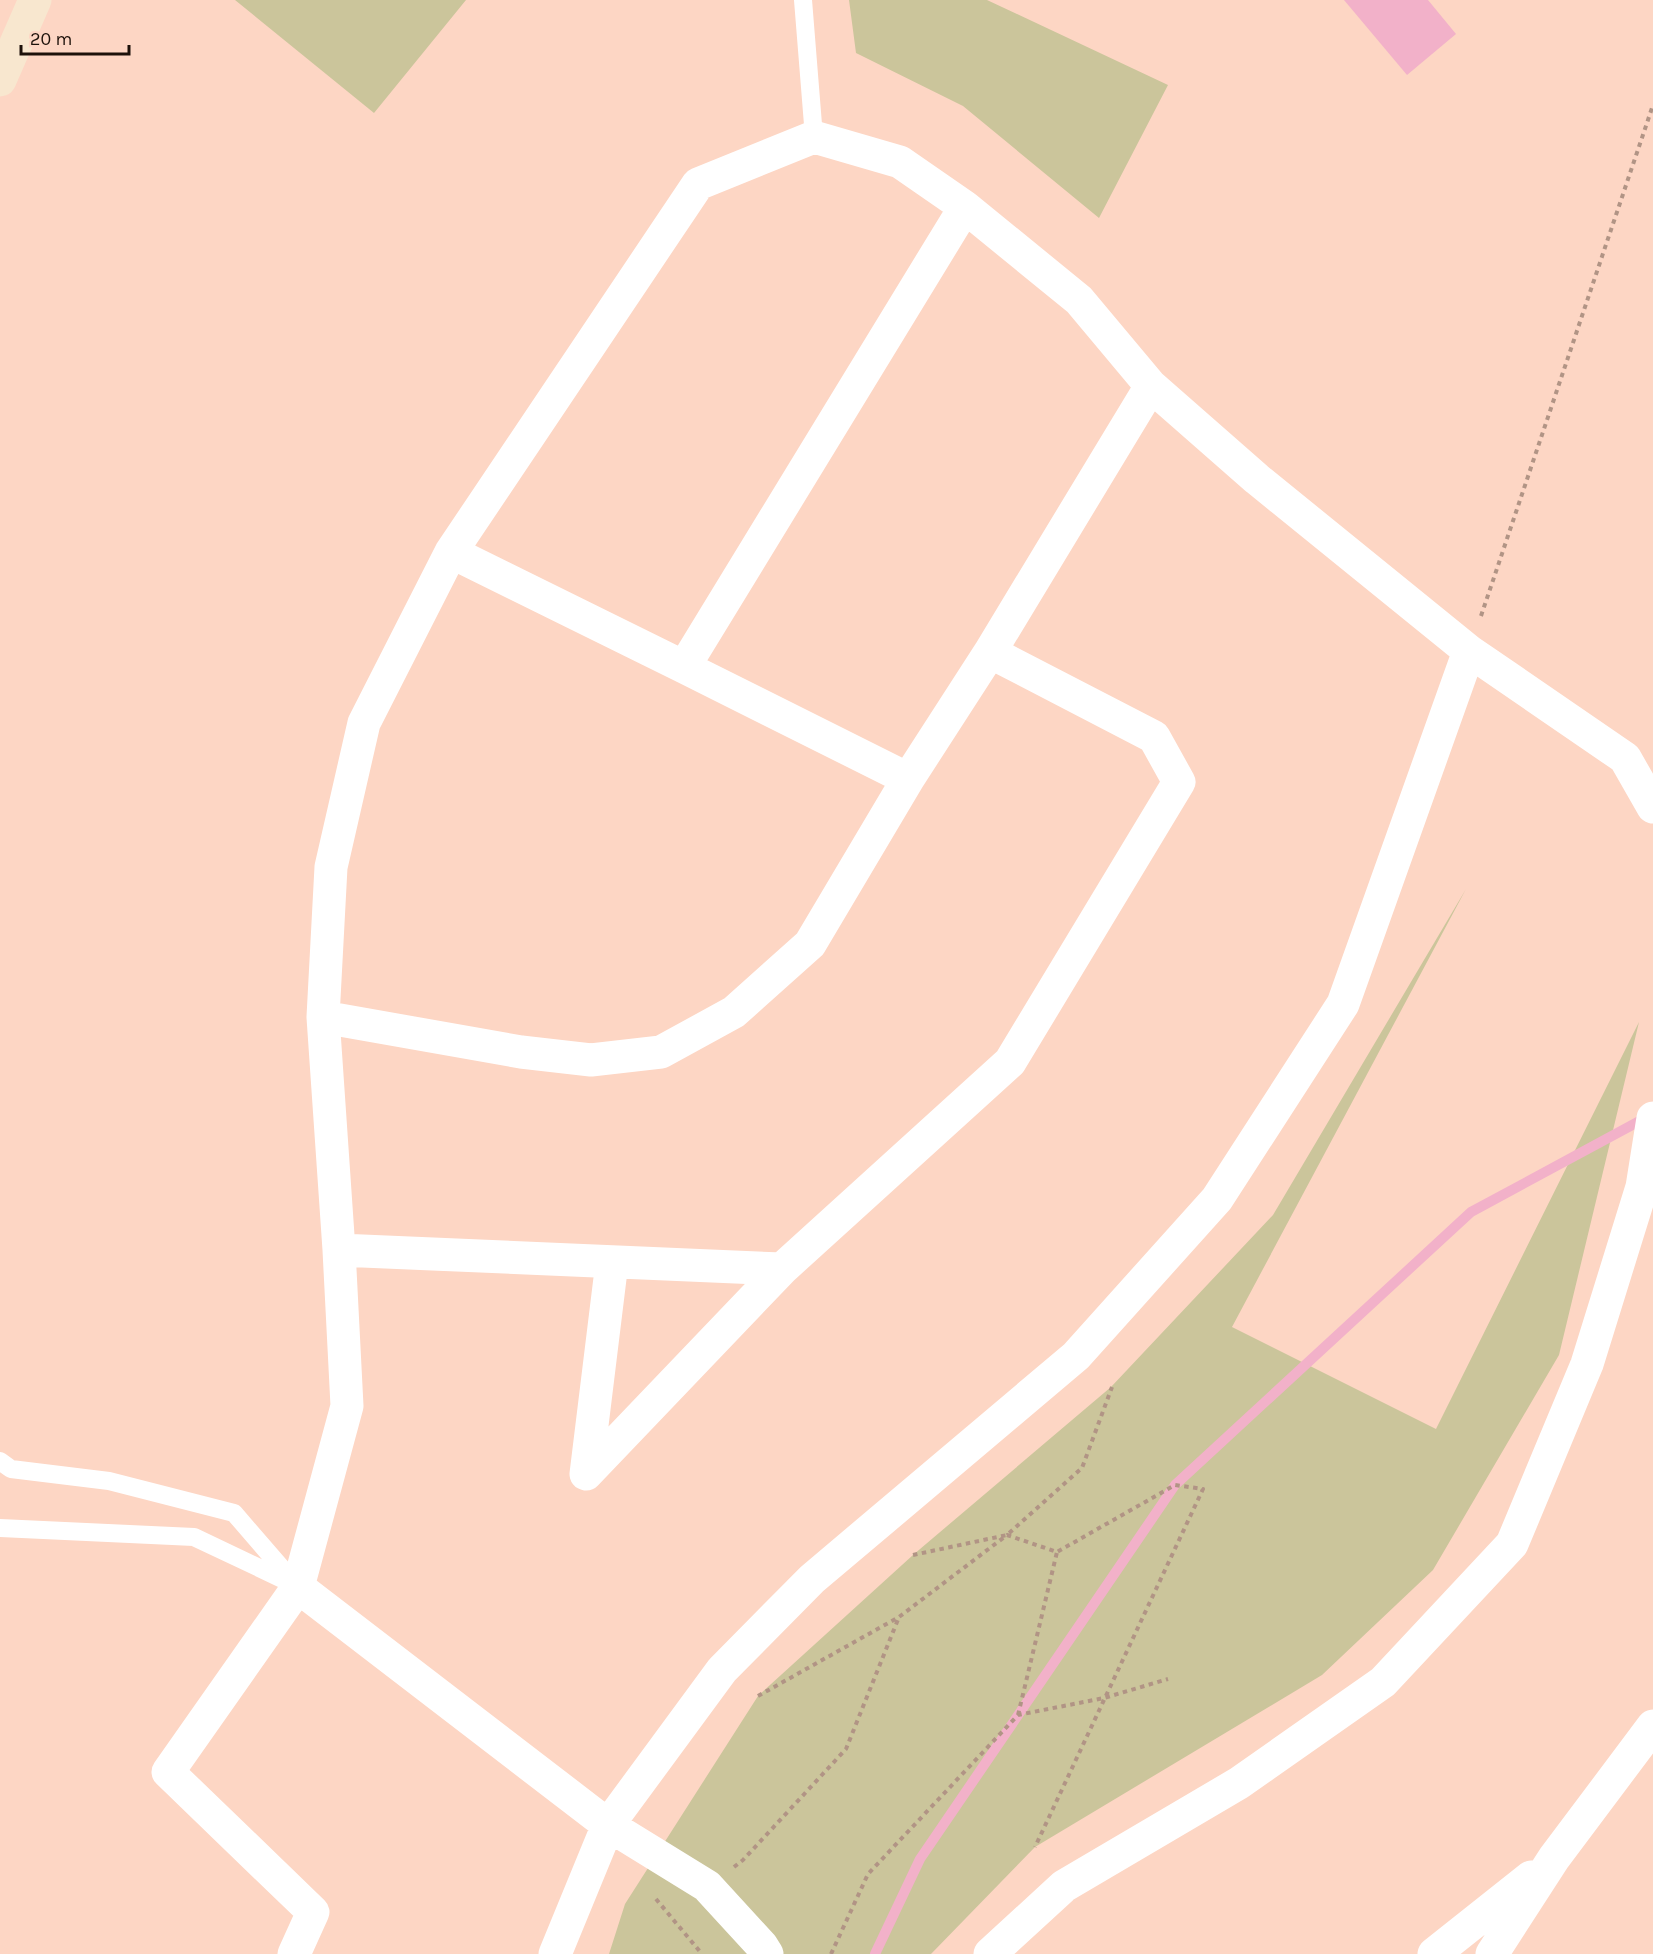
<svg xmlns="http://www.w3.org/2000/svg" width="1653" height="1954" viewBox="0 0 1653 1954" font-family="Karla,sans-serif">
  <style>
    .green { fill: #cbc59b }
    .water { fill: #f2b1c9 }
    .lines { fill: none; stroke-linecap: round; stroke-linejoin: round }
    .stream { stroke: #f2b1c9; stroke-width: 10 }
    .path { stroke: #b19485; stroke-width: 4; stroke-dasharray: 4.5 4.5; stroke-linecap: butt }
    .lane { stroke: #fff; stroke-width: 18 }
    .street { stroke: #fff; stroke-width: 33 }
    .secondary { stroke: #f8e7cf; stroke-width: 33 }
  </style>
  <rect width="100%" height="100%" fill="#fdd6c4"/>
  <path class="green" d="M 235,0 L 466,0 L 374,113 Z
    M 849,0 L 987,0 L 1168,85 L 1099,218 L 963,106 L 856,53 Z
    M 1466,889 L 1232,1327 L 1436,1429 L 1639,1022 L 1559,1355 L 1433,1570 L 1322,1675 L 1035,1847 L 931,1954 L 609,1954 L 625,1904 L 758,1696 L 913,1555 L 1111,1387 L 1273,1215 Z"/>
  <path class="water" d="M 1344,0 L 1428,0 L 1456,34 L 1407,75 Z"/>
  <g class="lines">
    <path class="stream" d="M 875,1954 L 920,1859 L 1175,1485 L 1471,1212 L 1647,1117"/>
    <path class="path" d="M 1481,616 L 1653,105
      M 913,1555 L 1007,1535 L 1082,1468 L 1112,1387
      M 758,1696 L 899,1617 L 1007,1535 L 1057,1552 L 1175,1485 L 1203,1489 L 1035,1847
      M 1018,1715 L 1057,1552
      M 734,1867 L 743,1860 L 846,1749 L 899,1617
      M 656,1899 L 702,1954
      M 831,1954 L 868,1874 L 1018,1715 L 1104,1698 L 1168,1679"/>
    <path class="lane" d="M 803,0 L 814,137
      M 0,1461 L 11,1469 L 109,1481 L 234,1513 L 298,1587
      M 0,1528 L 194,1537 L 291,1583"/>
    <path class="street" d="M 451,552 L 684,667 L 908,779
      M 684,667 L 965,207
      M 323,1017 L 521,1052 L 591,1060 L 661,1052 L 734,1012 L 810,944 L 908,779 L 990,652 L 1151,386
      M 339,1250 L 782,1269
      M 612,1262 L 586,1474 L 782,1269 L 1010,1062 L 1179,782 L 1154,737 L 990,652
      M 298,1587 L 608,1825 L 707,1886 L 762,1946 L 767,1954
      M 294,1954 L 313,1912 L 168,1772 L 298,1587 L 347,1406 L 339,1250 L 323,1017 L 331,867 L 364,723 L 451,552 L 698,184 L 814,137 L 900,162 L 965,207 L 1079,300 L 1151,386 L 1257,479 L 1469,651 L 1625,758 L 1653,807
      M 555,1954 L 608,1825 L 722,1670 L 812,1579 L 1076,1356 L 1217,1199 L 1343,1004 L 1469,651
      M 990,1954 L 1064,1886 L 1239,1783 L 1383,1682 L 1512,1544 L 1587,1364 L 1642,1187 L 1653,1118
      M 1434,1954 L 1531,1877
      M 1492,1954 L 1554,1858 L 1653,1726"/>
    <path class="secondary" d="M 0,80 L 35,0"/>
  </g>
  <path d="M21 45v9h108v-9" fill="none" stroke="#1d110a" stroke-width="3"/>
  <text x="30" y="45" font-size="18" fill="#1d110a" stroke="#fdd6c4" stroke-width="4.5" paint-order="stroke">20 m</text>
</svg>
